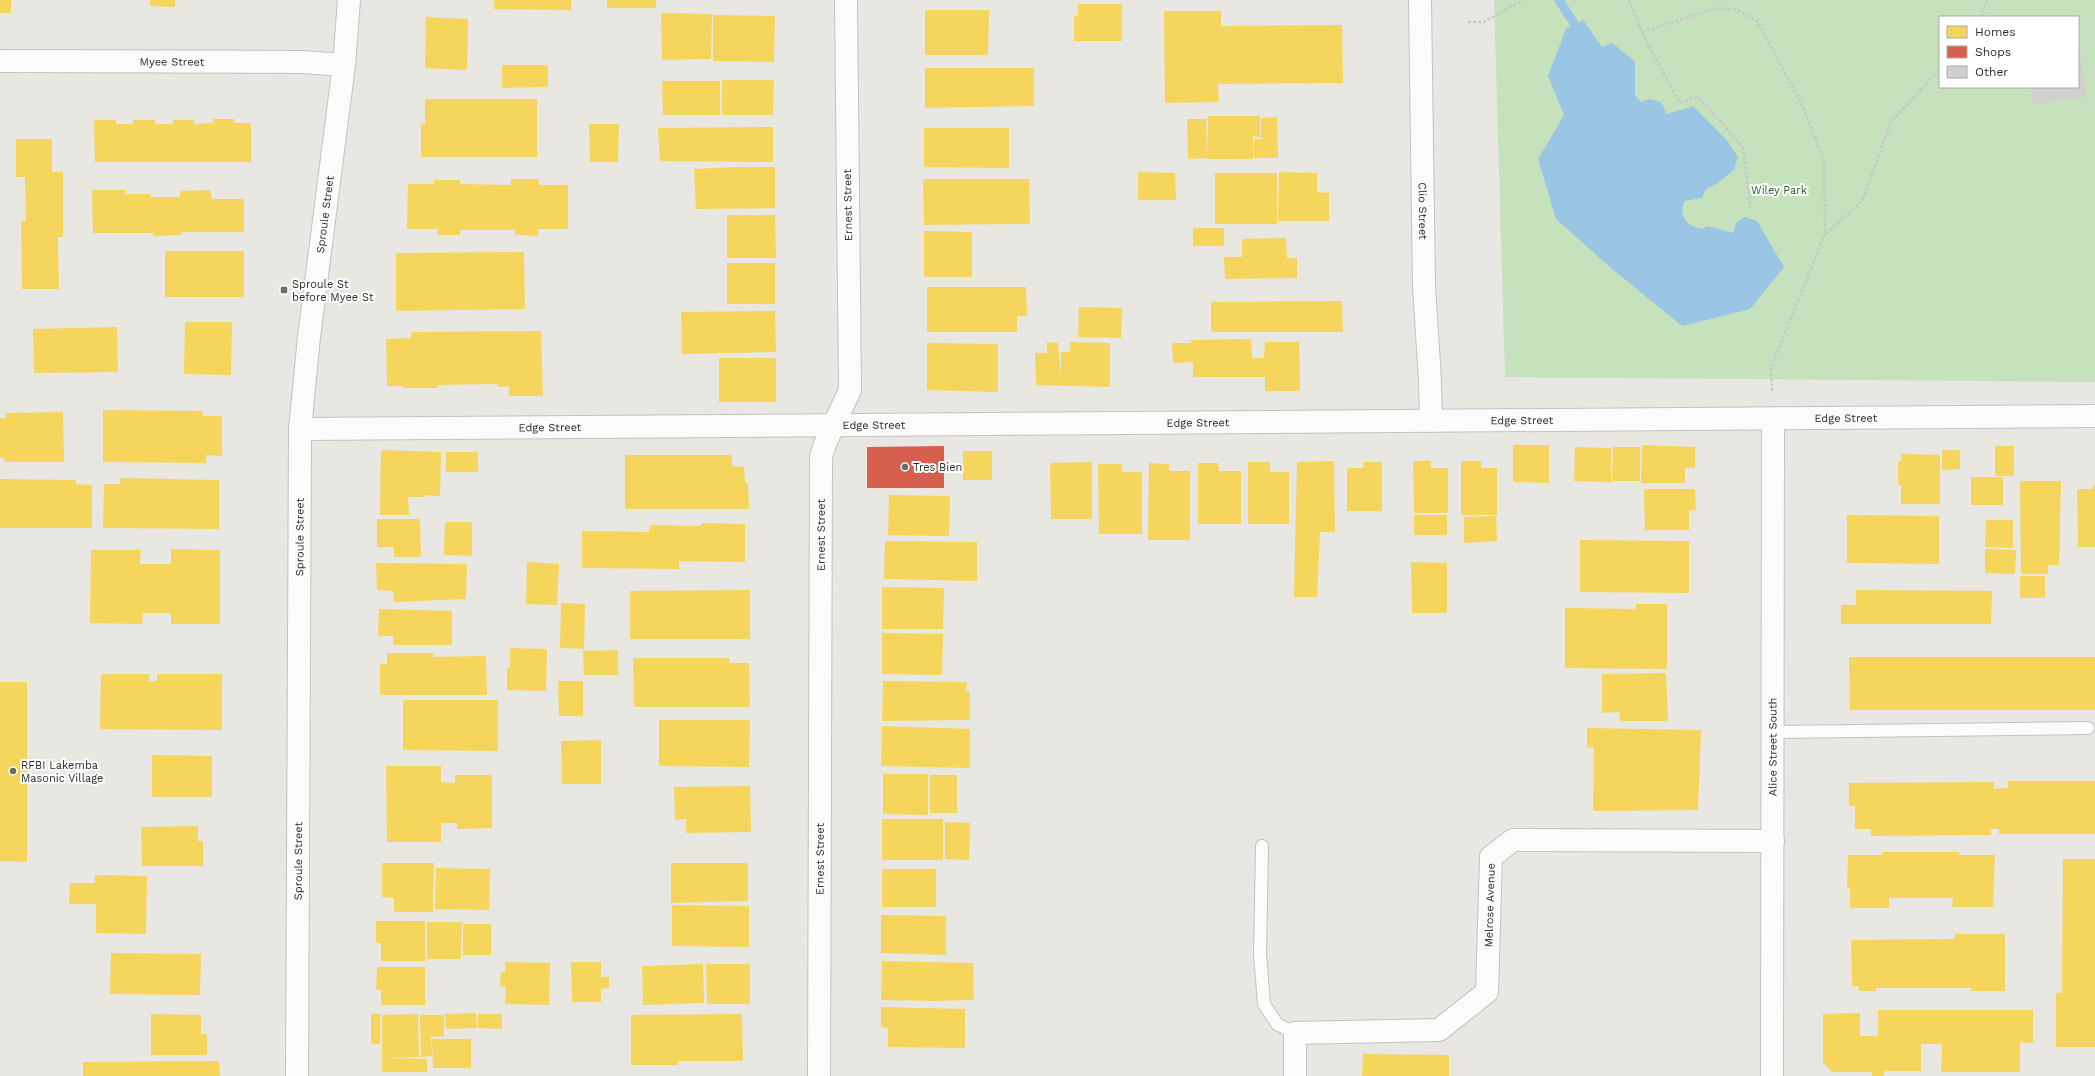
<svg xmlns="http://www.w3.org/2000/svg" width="2095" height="1076" viewBox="0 0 2095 1076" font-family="'Work Sans',sans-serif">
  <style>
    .green { fill: #c6e2bd; fill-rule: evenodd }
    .water { fill: #9ac5e5 }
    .homes { fill: #f6d55c }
    .shops { fill: #d6604d }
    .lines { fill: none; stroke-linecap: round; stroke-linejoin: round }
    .stream { stroke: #9ac5e5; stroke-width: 9 }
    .building { fill: #d1d0cd }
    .lane-casing { stroke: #c2c2c1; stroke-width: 14 }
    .street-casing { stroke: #c2c2c1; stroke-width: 24 }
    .path { stroke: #c8c8c7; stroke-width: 2.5; stroke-dasharray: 3 2; stroke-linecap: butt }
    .lane { stroke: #fcfbfb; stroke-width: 12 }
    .street { stroke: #fcfbfb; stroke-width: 22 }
    .poi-dot { fill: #6d6d6b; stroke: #fff; stroke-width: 1.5 }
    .labels { text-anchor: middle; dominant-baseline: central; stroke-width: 4; stroke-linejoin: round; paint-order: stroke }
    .street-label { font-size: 11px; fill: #2b2b2b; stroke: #fff }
    .park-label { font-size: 11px; fill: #236320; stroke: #fff }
    .poi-label { font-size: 11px; fill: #2b2b2b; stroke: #fff; text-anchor: start }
  </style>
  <rect width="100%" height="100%" fill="#e8e7e2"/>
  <path class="green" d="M 1494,0 L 2095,0 L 2095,382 L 1505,377 ZM 1940,17 L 2078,17 L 2078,87 L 1940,87 Z"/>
  <path class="water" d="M 1583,20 L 1602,47 L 1612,43 L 1635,61 L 1635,95 L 1641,102 L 1650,99 L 1661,102 L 1667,114 L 1693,106 L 1725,138 L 1738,157 L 1734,170 L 1718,183 L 1706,189 L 1702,198 L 1685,201 C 1677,216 1688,227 1702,229 L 1708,226 L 1733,233 L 1736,223 L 1745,217 L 1757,221 L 1784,267 L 1750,309 L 1682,326 L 1611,268 L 1556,219 L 1538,159 L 1564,115 L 1548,76 L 1566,29 Z"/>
  <path class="homes" d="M 0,0 L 11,0 L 11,13 L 0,13 Z
    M 150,0 L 175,0 L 175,7 L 150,6 Z
    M 494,0 L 571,0 L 571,10 L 494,9 Z
    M 607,0 L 656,0 L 656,8 L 607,8 Z
    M 1078,4 L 1122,4 L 1122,41 L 1074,41 L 1074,15 L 1078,16 Z
    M 925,10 L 989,10 L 988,55 L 925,55 Z
    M 1164,11 L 1221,11 L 1221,26 L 1342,25 L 1343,83 L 1218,84 L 1219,102 L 1165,103 Z
    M 661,13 L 712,14 L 711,59 L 662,60 Z
    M 713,15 L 775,16 L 774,62 L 713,61 Z
    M 426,17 L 468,19 L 467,70 L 425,68 Z
    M 502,65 L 548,65 L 548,87 L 502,88 Z
    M 925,68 L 1034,68 L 1034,106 L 925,108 Z
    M 722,80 L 774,80 L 773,115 L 722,115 Z
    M 662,81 L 720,81 L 720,115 L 663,115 Z
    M 425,99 L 537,99 L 537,157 L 421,157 L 421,123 L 425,124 Z
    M 1208,116 L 1260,116 L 1260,138 L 1253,136 L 1253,159 L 1207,159 Z
    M 1277,117 L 1278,158 L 1254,158 L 1254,139 L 1263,139 L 1261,138 L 1261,118 Z
    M 213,119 L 234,119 L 234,123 L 251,123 L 251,162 L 95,162 L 94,120 L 116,120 L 116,124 L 133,124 L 133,120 L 155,120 L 155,124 L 173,124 L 173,120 L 194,120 L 194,124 L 213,123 Z
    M 1187,119 L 1206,119 L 1207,158 L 1188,159 Z
    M 589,124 L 619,124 L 618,162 L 590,162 Z
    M 773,127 L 773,162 L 660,161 L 658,128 Z
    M 924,128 L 1009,128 L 1009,168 L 924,167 Z
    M 16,139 L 52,139 L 52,172 L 63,172 L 63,237 L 58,237 L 59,289 L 22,289 L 21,221 L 26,221 L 25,177 L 16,177 Z
    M 735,167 L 775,167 L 775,208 L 696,209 L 694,169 Z
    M 1138,172 L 1175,173 L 1176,200 L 1138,200 Z
    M 1279,172 L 1317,173 L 1317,192 L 1329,193 L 1329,221 L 1278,221 Z
    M 1215,173 L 1277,173 L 1277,224 L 1215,224 Z
    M 511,179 L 539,179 L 539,185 L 568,185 L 568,229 L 538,229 L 538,236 L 515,235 L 515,230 L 460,230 L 460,235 L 437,235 L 438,229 L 407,229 L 408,184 L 434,184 L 434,180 L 460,180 L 460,184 L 511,185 Z
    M 923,179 L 1029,179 L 1030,224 L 924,225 Z
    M 92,190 L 125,190 L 125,194 L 151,194 L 151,197 L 180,197 L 180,191 L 210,190 L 212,199 L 244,199 L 244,232 L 182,232 L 182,235 L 153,236 L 153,233 L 93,233 Z
    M 727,215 L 775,215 L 776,258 L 727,258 Z
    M 1193,228 L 1224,228 L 1224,246 L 1193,246 Z
    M 924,231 L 972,232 L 972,277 L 924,277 Z
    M 1286,238 L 1287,258 L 1297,258 L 1297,278 L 1225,279 L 1224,257 L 1242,257 L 1242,239 Z
    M 165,251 L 244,251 L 244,297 L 165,297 Z
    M 524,252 L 525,309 L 396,311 L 396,253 Z
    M 727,263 L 775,263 L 775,304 L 727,304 Z
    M 927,287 L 1026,287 L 1027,316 L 1017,316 L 1017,332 L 927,332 Z
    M 1342,301 L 1343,332 L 1211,332 L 1211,302 Z
    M 1079,307 L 1122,308 L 1121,338 L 1078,337 Z
    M 775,311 L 776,352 L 682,354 L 681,312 Z
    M 185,322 L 232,322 L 231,375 L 184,374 Z
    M 117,327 L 118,372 L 34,373 L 33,329 Z
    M 541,331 L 543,396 L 509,396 L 509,386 L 497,387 L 497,384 L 438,385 L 438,388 L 402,388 L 402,386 L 387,386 L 386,339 L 411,338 L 411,332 Z
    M 1251,339 L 1252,358 L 1264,358 L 1265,342 L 1299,342 L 1300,391 L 1265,391 L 1265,377 L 1193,377 L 1193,362 L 1173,363 L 1172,343 L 1191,343 L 1191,340 Z
    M 1047,342 L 1058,343 L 1061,375 L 1061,352 L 1070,352 L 1070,342 L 1110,343 L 1110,387 L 1036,385 L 1035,353 L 1047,353 Z
    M 927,343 L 998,344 L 998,392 L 927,390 Z
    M 719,358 L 776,358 L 776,402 L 719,402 Z
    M 103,410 L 203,411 L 203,416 L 222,416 L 222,456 L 206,455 L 206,463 L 103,462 Z
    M 63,412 L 64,462 L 5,462 L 4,458 L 0,458 L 0,418 L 6,418 L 6,413 Z
    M 1513,445 L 1549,445 L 1549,483 L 1513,482 Z
    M 1642,445 L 1695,447 L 1695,468 L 1685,468 L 1685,483 L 1641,483 Z
    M 1995,446 L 2014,446 L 2014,476 L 1995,476 Z
    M 1575,447 L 1611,448 L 1611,482 L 1574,481 Z
    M 1613,447 L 1640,447 L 1640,481 L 1612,481 Z
    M 381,450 L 441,452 L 440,496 L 425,495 L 425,497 L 408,497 L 409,515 L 380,515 Z
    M 1942,450 L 1960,450 L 1960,469 L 1942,470 Z
    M 963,451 L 992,451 L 992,480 L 963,480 Z
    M 446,452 L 478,452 L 478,472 L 446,472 Z
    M 1901,454 L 1940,455 L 1940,504 L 1901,504 L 1901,485 L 1898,485 L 1898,461 L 1901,461 Z
    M 625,455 L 732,455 L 732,466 L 744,467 L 745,483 L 748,483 L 749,509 L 625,509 Z
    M 1334,461 L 1335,532 L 1320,532 L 1317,597 L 1294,597 L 1297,462 Z
    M 1413,461 L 1431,461 L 1431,468 L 1448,468 L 1448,513 L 1414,513 Z
    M 1461,461 L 1481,461 L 1481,468 L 1497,468 L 1497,515 L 1461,515 Z
    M 1092,462 L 1092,519 L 1051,519 L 1050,463 Z
    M 1248,462 L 1270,462 L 1270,472 L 1289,472 L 1289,524 L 1248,524 Z
    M 1364,462 L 1382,462 L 1382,511 L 1347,511 L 1347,468 L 1363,468 Z
    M 1149,463 L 1169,464 L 1169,471 L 1190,471 L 1190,540 L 1148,540 Z
    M 1198,463 L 1218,463 L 1219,471 L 1241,471 L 1241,524 L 1198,524 Z
    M 1098,464 L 1122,464 L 1122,472 L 1142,472 L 1142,534 L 1099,534 Z
    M 1971,477 L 2003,477 L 2003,505 L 1971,505 Z
    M 120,478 L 219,480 L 219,529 L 103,528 L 104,484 L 120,484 Z
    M 0,479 L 76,480 L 76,484 L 92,485 L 92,528 L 0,528 Z
    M 2020,481 L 2061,481 L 2059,565 L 2048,565 L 2048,574 L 2021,574 Z
    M 2093,485 L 2095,485 L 2095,547 L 2078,547 L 2077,489 L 2093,489 Z
    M 1644,489 L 1695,489 L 1696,510 L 1689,510 L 1689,530 L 1645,530 Z
    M 889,495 L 950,496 L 949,536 L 888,535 Z
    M 1414,515 L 1447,515 L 1447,535 L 1414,535 Z
    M 1847,515 L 1939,516 L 1939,564 L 1847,563 Z
    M 1496,516 L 1497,541 L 1464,543 L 1464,517 Z
    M 377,519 L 420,519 L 421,557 L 394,557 L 394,547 L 377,547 Z
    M 1986,520 L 2013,520 L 2013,548 L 1985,547 Z
    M 445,522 L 472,522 L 472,556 L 444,555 Z
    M 701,523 L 745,524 L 745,562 L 679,561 L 679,569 L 582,568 L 582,531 L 649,532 L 650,525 L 701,526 Z
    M 1580,540 L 1689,541 L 1689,593 L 1580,592 Z
    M 885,541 L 977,542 L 977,581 L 884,579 Z
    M 171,549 L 220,550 L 220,624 L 171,624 L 171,613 L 143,613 L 142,624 L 90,623 L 91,550 L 141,550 L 140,564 L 171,564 Z
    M 1985,549 L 2016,550 L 2015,574 L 1985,573 Z
    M 527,562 L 559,564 L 557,605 L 526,604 Z
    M 1411,562 L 1447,563 L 1447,613 L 1412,613 Z
    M 376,563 L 467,564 L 466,599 L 394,602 L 393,591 L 377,590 Z
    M 2020,576 L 2045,576 L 2045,598 L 2020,598 Z
    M 882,587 L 944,588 L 943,629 L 882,629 Z
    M 750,590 L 750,639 L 630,639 L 630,591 Z
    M 1856,590 L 1992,591 L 1991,624 L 1841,624 L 1841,605 L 1856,605 Z
    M 561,603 L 585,604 L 584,649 L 560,648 Z
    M 1636,604 L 1667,604 L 1667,669 L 1565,668 L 1565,608 L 1636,609 Z
    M 379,609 L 452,611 L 452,645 L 393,645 L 393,636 L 378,636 Z
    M 882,633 L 943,634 L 942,675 L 882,674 Z
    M 510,648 L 547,649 L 546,691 L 507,690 L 507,668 L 510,668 Z
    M 618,650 L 618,675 L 584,675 L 583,651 Z
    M 387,653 L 433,653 L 434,657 L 486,656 L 487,695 L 380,695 L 380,664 L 387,664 Z
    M 1849,657 L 2095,657 L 2095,710 L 1850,710 Z
    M 633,658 L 729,658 L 729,663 L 749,663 L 750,707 L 634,707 Z
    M 1666,673 L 1668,721 L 1620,721 L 1619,712 L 1602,713 L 1602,674 Z
    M 101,674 L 150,674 L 149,681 L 157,681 L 157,674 L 222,674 L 222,730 L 100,729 Z
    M 558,681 L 583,681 L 583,716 L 559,716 Z
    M 883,681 L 967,682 L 966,691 L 970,692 L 970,720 L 882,721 Z
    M 0,682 L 27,682 L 27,862 L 0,861 Z
    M 403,700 L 498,700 L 498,751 L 403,750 Z
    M 659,720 L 750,720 L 749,767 L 659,766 Z
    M 882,726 L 970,729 L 970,768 L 881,766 Z
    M 1587,728 L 1701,730 L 1698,810 L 1593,811 L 1594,747 L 1587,748 Z
    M 601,740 L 601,784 L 562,784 L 561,741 Z
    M 152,755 L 212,756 L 212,797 L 152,797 Z
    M 386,766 L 441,766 L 441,782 L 455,783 L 455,775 L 492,775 L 492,828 L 457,829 L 457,823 L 441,823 L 441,842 L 387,842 Z
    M 883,774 L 928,774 L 928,815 L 883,814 Z
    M 930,775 L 957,775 L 957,813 L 930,813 Z
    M 2008,781 L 2095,781 L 2095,834 L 1999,834 L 1999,829 L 1991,829 L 1991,835 L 1871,836 L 1871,829 L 1855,829 L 1855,806 L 1849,806 L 1849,783 L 1994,782 L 1994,789 L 2008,788 Z
    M 750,786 L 751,832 L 686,833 L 686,819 L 675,820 L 674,787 Z
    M 882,819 L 943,819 L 943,860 L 882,860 Z
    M 945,822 L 970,823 L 969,860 L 945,859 Z
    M 198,826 L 198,841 L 203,841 L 203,866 L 142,866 L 141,827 Z
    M 1882,852 L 1959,852 L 1959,855 L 1995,855 L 1993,907 L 1952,907 L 1953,898 L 1889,898 L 1889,908 L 1850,908 L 1850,888 L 1847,888 L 1848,855 L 1883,855 Z
    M 2063,859 L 2095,859 L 2095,1047 L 2056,1047 L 2056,993 L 2062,993 Z
    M 382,863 L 434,863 L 433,912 L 394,912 L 394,898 L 382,897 Z
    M 671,863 L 748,863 L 748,901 L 671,903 Z
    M 436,868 L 490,869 L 489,910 L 435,909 Z
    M 882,869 L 936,869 L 936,907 L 882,907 Z
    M 95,875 L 147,876 L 146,934 L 96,933 L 96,904 L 69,904 L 70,883 L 95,883 Z
    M 672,905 L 749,906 L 749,947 L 672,946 Z
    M 881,915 L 946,916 L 946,955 L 881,953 Z
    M 376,921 L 425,921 L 425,961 L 381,961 L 381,943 L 376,943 Z
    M 427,922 L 462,922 L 461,959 L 427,959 Z
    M 463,924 L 491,924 L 491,955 L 463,955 Z
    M 1955,934 L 2005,934 L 2005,991 L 1971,991 L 1971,988 L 1876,988 L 1876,991 L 1859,991 L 1858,986 L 1852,986 L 1851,940 L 1955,939 Z
    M 111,953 L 201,954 L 200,995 L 110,994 Z
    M 882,961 L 973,963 L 974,1000 L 935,1001 L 881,1000 Z
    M 505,962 L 550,963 L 549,1005 L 505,1004 L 506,987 L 500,986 L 501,972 L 505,972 Z
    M 571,962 L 601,962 L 601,977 L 609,977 L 609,988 L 601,989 L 601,1002 L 572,1002 Z
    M 703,964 L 704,1003 L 643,1005 L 642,966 Z
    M 706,964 L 750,964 L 750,1004 L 707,1004 Z
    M 377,967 L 425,967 L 425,1005 L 381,1005 L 381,990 L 376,990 Z
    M 881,1007 L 965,1009 L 965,1048 L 888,1047 L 888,1028 L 881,1027 Z
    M 1878,1010 L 2033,1010 L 2033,1043 L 2020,1042 L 2020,1072 L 1941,1072 L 1942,1044 L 1921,1044 L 1921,1071 L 1884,1071 L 1884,1076 L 1872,1076 L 1872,1072 L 1832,1072 L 1823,1062 L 1823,1014 L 1860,1013 L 1860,1036 L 1878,1036 Z
    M 476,1013 L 477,1028 L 446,1029 L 445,1014 Z
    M 151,1014 L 201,1015 L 201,1034 L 207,1034 L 207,1055 L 151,1055 Z
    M 371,1014 L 380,1014 L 380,1044 L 371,1044 Z
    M 418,1014 L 419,1057 L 382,1058 L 382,1015 Z
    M 478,1014 L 502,1014 L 502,1029 L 478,1028 Z
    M 742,1014 L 743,1061 L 678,1061 L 678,1065 L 631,1065 L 631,1015 Z
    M 420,1015 L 444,1015 L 444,1036 L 431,1037 L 432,1056 L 421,1057 Z
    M 432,1039 L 471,1039 L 471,1068 L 433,1068 Z
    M 1363,1054 L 1449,1055 L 1449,1076 L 1362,1076 Z
    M 382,1058 L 427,1059 L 427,1072 L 382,1072 Z
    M 219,1061 L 220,1076 L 83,1076 L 83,1062 Z"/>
  <path class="shops" d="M 944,446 L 944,488 L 867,488 L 867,447 Z"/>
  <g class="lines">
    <path class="stream" d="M 1559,0 L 1575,25"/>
  </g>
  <path class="building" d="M 2078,42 L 2087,97 L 2033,105 L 2031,87 L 2078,87 Z"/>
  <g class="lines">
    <g class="lane-casing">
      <path id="lane" d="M 1773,732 L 2088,728
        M 1262,846 L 1260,954 L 1264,1004 L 1277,1024 L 1295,1033"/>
    </g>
    <g class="street-casing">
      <g id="street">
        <path id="s1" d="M 1420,0 L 1424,287 L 1430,380 L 1431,421"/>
        <path id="s2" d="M 0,61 L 302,62 L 344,65"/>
        <path id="s3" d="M 300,429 L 2095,416"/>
        <path id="s4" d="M 297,1076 L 300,429 L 309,337 L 344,65 L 349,0"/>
        <path id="s5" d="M 819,1076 L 821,457 L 825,444 L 850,390 L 846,0"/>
        <path id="s6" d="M 1295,1076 L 1295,1033 L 1439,1030 L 1487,992 L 1491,857 L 1513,840 L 1773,841"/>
        <path id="s7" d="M 1772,1076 L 1773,419"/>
      </g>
    </g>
    <path class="path" d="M 1629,0 L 1642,32 L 1679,102 L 1699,97 L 1743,148 L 1751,211
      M 1981,17 L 1987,0
      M 1468,22 L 1484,22 L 1523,0
      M 1642,32 L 1717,8 L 1738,10 L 1757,21 L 1800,101 L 1824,160 L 1825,234 L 1771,367 L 1772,392
      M 1826,234 L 1862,201 L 1891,122 L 1940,69"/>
    <use href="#lane" class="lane"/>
    <use href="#street" class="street"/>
  </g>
  <g class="poi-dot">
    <rect x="280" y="286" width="8" height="8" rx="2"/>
    <circle cx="905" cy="467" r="4"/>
    <circle cx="13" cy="771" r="4"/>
  </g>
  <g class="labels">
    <g class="street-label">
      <text stroke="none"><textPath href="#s2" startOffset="172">Myee Street</textPath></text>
      <text transform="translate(848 205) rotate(-91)">Ernest Street</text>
      <text stroke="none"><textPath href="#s1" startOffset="211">Clio Street</textPath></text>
      <text stroke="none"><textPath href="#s4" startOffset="863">Sproule Street</textPath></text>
      <text stroke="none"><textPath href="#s3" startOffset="1546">Edge Street</textPath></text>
      <text stroke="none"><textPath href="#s3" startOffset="1222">Edge Street</textPath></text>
      <text stroke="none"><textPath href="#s3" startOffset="898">Edge Street</textPath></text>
      <text stroke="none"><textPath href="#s3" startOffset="574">Edge Street</textPath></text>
      <text stroke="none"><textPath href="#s3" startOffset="250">Edge Street</textPath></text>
      <text stroke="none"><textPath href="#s5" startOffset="541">Ernest Street</textPath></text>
      <text stroke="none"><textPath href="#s4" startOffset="539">Sproule Street</textPath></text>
      <text stroke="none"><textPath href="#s7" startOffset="329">Alice Street South</textPath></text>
      <text stroke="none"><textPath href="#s5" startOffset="217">Ernest Street</textPath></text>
      <text stroke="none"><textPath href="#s4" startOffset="215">Sproule Street</textPath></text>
      <text stroke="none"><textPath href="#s6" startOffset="335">Melrose Avenue</textPath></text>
    </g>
    <g class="park-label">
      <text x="1779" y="190">Wiley Park</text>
    </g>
    <g class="poi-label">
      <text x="292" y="284">Sproule St<tspan x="292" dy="13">before Myee St</tspan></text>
      <text x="913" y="467">Tres Bien</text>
      <text x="21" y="765">RFBI Lakemba<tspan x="21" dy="13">Masonic Village</tspan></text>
    </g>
  </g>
  <rect x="1939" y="16" width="140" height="72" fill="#ffffff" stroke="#aaaaaa"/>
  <rect x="1947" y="26" width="20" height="12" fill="#f6d55c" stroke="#aaaaaa"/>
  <text x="1975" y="36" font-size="12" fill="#2b2b2b">Homes</text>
  <rect x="1947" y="46" width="20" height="12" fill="#d6604d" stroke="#aaaaaa"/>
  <text x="1975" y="56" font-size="12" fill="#2b2b2b">Shops</text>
  <rect x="1947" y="66" width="20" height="12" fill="#d1d0cd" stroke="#aaaaaa"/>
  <text x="1975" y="76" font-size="12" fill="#2b2b2b">Other</text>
</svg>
